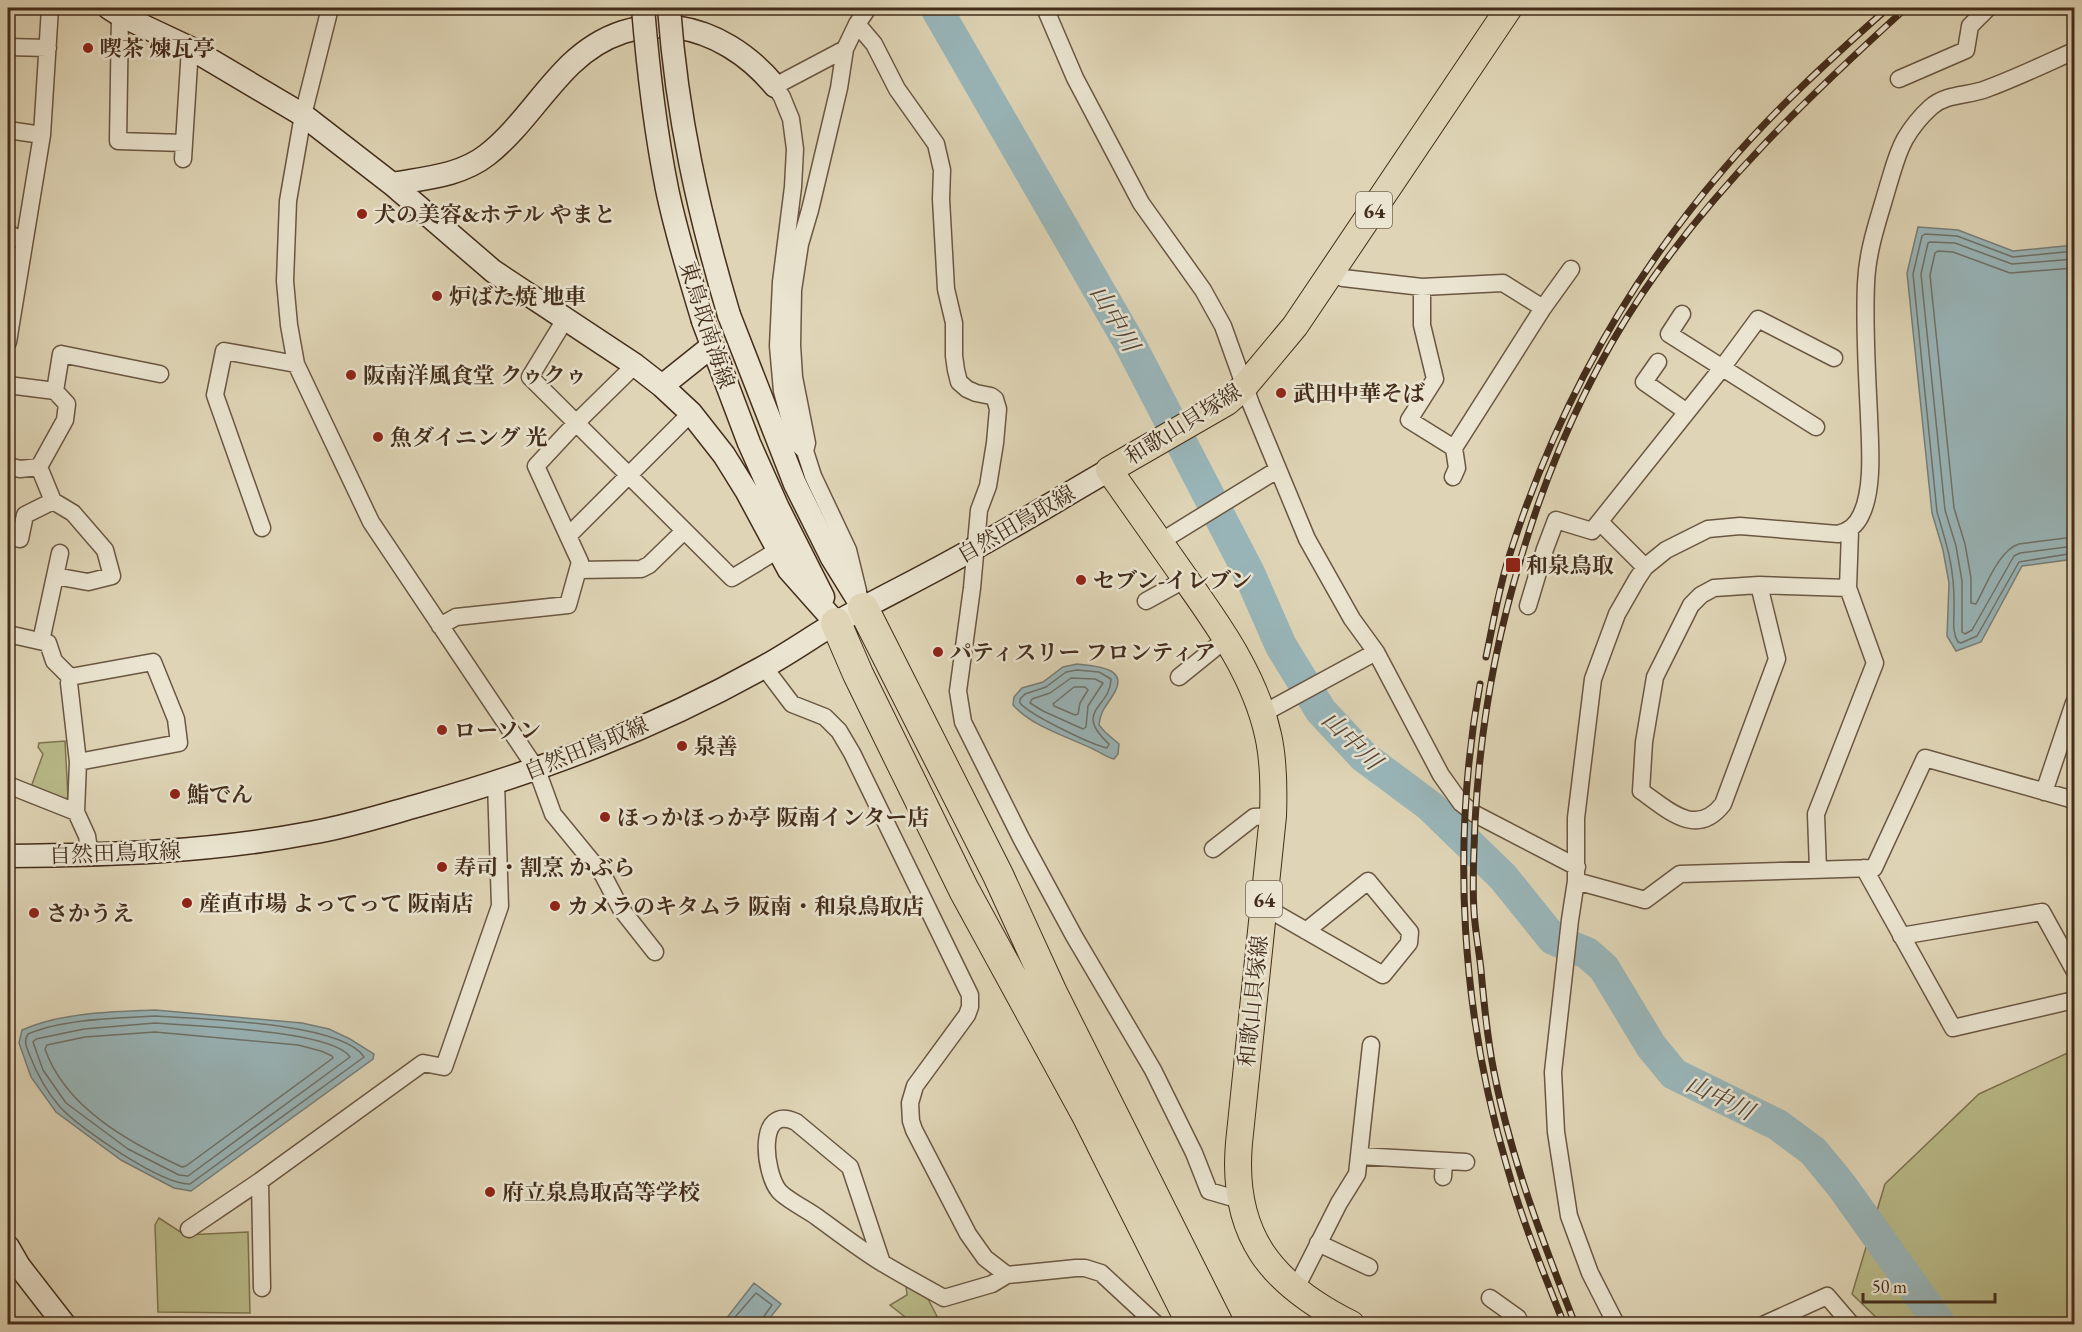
<svg xmlns="http://www.w3.org/2000/svg" width="2082" height="1332" viewBox="0 0 2082 1332" font-family="'EB Garamond','Noto Serif JP',serif">
  <style>
    .green { fill: #b9bb89; stroke: #7e7452; stroke-width: 1.5 }
    .water { fill: #99b6ba; stroke: #777f7a; stroke-width: 1.5 }
    .lines { fill: none; stroke-linecap: round; stroke-linejoin: round }
    .shore { stroke: #6e726a; stroke-width: 1.5 }
    .river { stroke: #99b6ba; stroke-width: 32 }
    .street-casing { stroke: #6a5742; stroke-width: 19 }
    .secondary-casing { stroke: #432d1b; stroke-width: 25 }
    .primary-casing { stroke: #432d1b; stroke-width: 28 }
    .highway-casing { stroke: #432d1b; stroke-width: 32 }
    .street { stroke: #eae4d0; stroke-width: 16 }
    .secondary { stroke: #eae4d0; stroke-width: 22 }
    .primary { stroke: #dfd5b6; stroke-width: 26 }
    .highway { stroke: #dfd5b6; stroke-width: 30 }
    .rail-casing { stroke: #432d1b; stroke-width: 7 }
    .rail { stroke: #eae4d0; stroke-width: 4.5; stroke-dasharray: 14; stroke-linecap: butt }
    .secondary-bridge-casing { stroke: #432d1b; stroke-width: 25; stroke-linecap: butt }
    .secondary-bridge { stroke: #eae4d0; stroke-width: 22 }
    .poi-dot { fill: #8f2418; stroke: #eae4d0; stroke-width: 2 }
    .labels { text-anchor: middle; dominant-baseline: central; stroke-width: 5; stroke-linejoin: round; paint-order: stroke }
    .shield { fill: #eae4d0; stroke: #756451; stroke-width: 1.5 }
    .shield-label { font-size: 21px; font-weight: bold; fill: #432d1b }
    .poi-label { font-size: 22px; font-weight: bold; fill: #432d1b; stroke: #eae4d0; text-anchor: start }
    .street-label { font-size: 22px; fill: #432d1b; stroke: #eae4d0 }
    .water-label { font-size: 24px; font-style: italic; fill: #54483b; stroke: #eae4d0 }
  </style>
  <rect width="100%" height="100%" fill="#dfd5b6"/>
  <filter id="stains"><feTurbulence type="fractalNoise" baseFrequency=".00333" numOctaves="4"/><feColorMatrix values="0 0 0 0 .2 0 0 0 0 .09 0 0 0 0 .02 0 0 0 .5 -.17"/></filter>
  <radialGradient id="worn" r=".72"><stop offset=".6" stop-color="#630" stop-opacity="0"/><stop offset="1" stop-color="#630" stop-opacity=".3"/></radialGradient>
  <path class="green" d="M 65,741 L 68,797 L 64,801 L 31,787 L 43,754 L 38,747 L 39,743 Z
    M 2074,1050 L 2074,1324 L 1883,1324 L 1852,1294 L 1885,1184 L 1979,1094 Z
    M 159,1218 L 185,1235 L 248,1232 L 250,1313 L 158,1312 L 155,1225 Z
    M 906,1286 L 928,1299 L 941,1324 L 914,1324 L 890,1305 L 907,1295 Z"/>
  <path class="water" d="M 1918,227 L 1958,230 L 2013,251 L 2074,245 L 2074,559 L 2022,566 L 1981,642 L 1956,651 L 1947,636 L 1949,583 L 1943,550 L 1932,513 L 1907,273 Z
    M 1077,664 C 1095,666 1131,667 1113,695 C 1106,707 1101,709 1099,725 L 1105,732 L 1119,744 L 1118,754 L 1114,759 C 1107,758 1100,752 1093,749 C 1066,736 1033,727 1013,705 L 1014,697 L 1022,688 L 1043,682 L 1063,667 Z
    M 155,1010 L 302,1023 L 329,1029 L 350,1039 L 374,1054 L 373,1059 L 191,1191 L 174,1188 L 121,1160 L 56,1112 L 31,1077 L 19,1043 L 22,1030 C 63,1012 112,1012 155,1010 Z
    M 754,1283 L 781,1304 L 765,1324 L 722,1324 Z"/>
  <g class="lines">
    <path class="shore" d="M 2074,251 L 2013,257 L 1957,236 L 1925,234 L 1922,236 L 1913,274 L 1937,512 C 1948,548 1955,571 1954,610 C 1954,621 1952,632 1958,642 L 1961,643 L 1977,636 L 2019,562 L 2074,553
      M 2074,259 L 2012,264 L 1955,243 L 1930,242 L 1928,243 L 1921,274 L 1945,510 L 1956,546 L 1962,581 L 1962,632 L 1965,634 L 1972,630 L 2014,556 L 2020,553 L 2074,546
      M 2074,268 L 2010,273 L 1953,252 L 1938,251 L 1935,253 L 1930,275 L 1954,508 L 1965,544 L 1971,578 L 1971,603 L 1976,604 C 1986,586 1999,550 2019,544 L 2074,537
      M 1077,670 L 1099,672 L 1111,679 C 1111,708 1072,710 1109,744 L 1107,748 C 1090,744 1030,715 1020,703 L 1020,699 L 1025,694 L 1046,687 L 1066,672 Z
      M 1071,678 L 1095,679 L 1103,683 L 1088,706 L 1086,727 L 1083,729 L 1043,711 L 1030,703 L 1032,699 L 1050,693 Z
      M 1074,687 L 1085,687 L 1088,690 L 1080,703 L 1078,714 L 1075,715 L 1054,706 L 1053,704 Z
      M 155,1016 C 197,1019 342,1022 364,1057 L 190,1184 C 162,1185 80,1129 60,1107 C 47,1092 37,1074 30,1056 C 27,1048 23,1042 28,1034 C 62,1019 117,1018 155,1016 Z
      M 155,1023 C 191,1026 332,1030 350,1057 L 188,1176 L 179,1175 L 128,1149 L 66,1103 L 43,1070 L 33,1042 L 36,1039 L 84,1029 Z
      M 155,1032 L 298,1045 L 321,1051 L 332,1056 L 333,1058 L 186,1166 L 182,1167 C 128,1142 65,1107 45,1049 L 47,1045 L 85,1037 Z
      M 729,1324 L 756,1293 L 772,1305 L 762,1319 L 761,1324"/>
    <path class="river" d="M 936,8 L 1130,344 L 1249,573 L 1281,646 L 1321,711 L 1364,757 L 1430,806 L 1503,877 L 1553,939 L 1587,953 L 1604,968 L 1651,1046 L 1674,1074 L 1778,1125 L 1813,1151 L 1841,1185 L 1940,1324"/>
    <g class="street-casing">
      <path id="street" d="M 330,8 L 303,115 L 288,201 L 285,281 L 289,325 L 296,364 L 371,522 L 537,770 L 553,814 L 603,875 L 621,909 L 655,952
        M 1045,8 L 1075,78 L 1141,203 L 1203,290 L 1223,326 L 1251,404 L 1307,539 L 1352,619 L 1376,652 L 1441,775 L 1461,803 L 1475,814 L 1577,867
        M 120,15 L 118,141 L 184,143
        M 857,24 L 874,44 L 897,89 L 936,144 L 942,170 L 941,199 L 946,289 L 954,323 L 954,356 L 956,370 L 959,382 L 967,389 L 976,393 L 991,396 L 995,399 L 998,409 L 995,443 L 988,486 L 979,510 L 972,588 L 958,691 L 963,722 L 1021,838 L 1074,936 L 1153,1070 L 1194,1153 L 1209,1191 L 1240,1200
        M 8,47 L 48,48
        M 1899,79 L 1966,50 L 1970,26 L 1988,8
        M 8,130 L 42,135
        M 183,159 L 190,48
        M 8,233 L 24,242
        M 1333,273 L 1343,278 L 1422,287 L 1503,283 L 1543,308
        M 1422,287 L 1422,325 L 1435,379 L 1409,420 L 1454,448 L 1543,308 L 1571,269
        M 1682,314 L 1669,334 L 1816,427
        M 566,318 L 530,377 L 732,578 L 778,550
        M 8,342 L 42,135 L 50,8
        M 1658,362 L 1644,382 L 1687,412
        M 8,385 L 55,391 L 67,404 L 65,420 L 39,467 L 53,501 L 73,513 L 105,550 L 112,576 L 88,582 L 55,576
        M 55,391 L 61,354 L 160,374
        M 805,451 L 807,443 L 794,377 L 792,345 L 793,290 L 800,244 L 810,210 L 839,88 L 845,49
        M 8,466 L 20,469 L 39,467
        M 1453,477 L 1457,468 L 1454,448
        M 1600,522 L 1645,567
        M 262,528 L 215,395 L 224,351 L 296,364
        M 8,536 L 20,539 L 25,515 L 53,501
        M 568,536 L 691,413
        M 1160,542 L 1277,470
        M 578,570 L 641,569 L 649,565 L 684,531
        M 1759,585 L 1777,659 L 1723,804 C 1696,839 1667,809 1641,791 L 1644,742 L 1655,677 L 1691,605 L 1701,595 L 1714,588 L 1759,585 L 1848,588
        M 858,591 L 848,550 L 813,476 L 805,451 L 798,444 L 794,436 L 782,391 L 778,346 L 781,282 L 793,187 L 795,149 L 791,119 L 782,97 L 775,86 L 845,49 L 857,24 L 868,8
        M 1146,601 L 1186,579
        M 1528,606 L 1545,549 L 1556,520 L 1592,531 L 1722,368 L 1758,319 L 1834,358
        M 440,626 L 456,617 L 568,605 L 580,562 L 536,466 L 576,423 L 635,365
        M 8,634 L 48,643 L 54,661 L 70,677
        M 41,641 L 60,553
        M 764,667 L 792,704 L 825,717 L 839,731 L 852,753 L 970,995 L 970,1007 L 967,1015 L 915,1086 L 910,1103 L 911,1121 L 914,1130 L 968,1234 L 985,1258 L 1007,1275 L 1076,1268 L 1085,1268 L 1101,1273 L 1156,1324
        M 1179,677 L 1226,639
        M 1262,714 L 1376,652
        M 78,762 L 179,743 L 176,719 L 153,662 L 70,677 L 69,683 L 78,762 L 76,812 L 87,836 L 90,855
        M 8,785 L 76,812
        M 2044,792 L 2074,703
        M 1213,849 L 1254,817 L 1273,816
        M 1864,868 L 1953,1028 L 2074,1000
        M 1818,870 L 1816,814 L 1875,663 L 1848,588 L 1850,531
        M 1576,881 L 1645,900 L 1680,874 L 1874,868 L 1925,758 L 2074,800
        M 1263,906 L 1383,975 L 1409,943 L 1410,932 L 1368,881 L 1306,931
        M 1901,936 L 2042,912 L 2074,970
        M 1359,1156 L 1466,1162
        M 1443,1177 L 1444,1161
        M 260,1181 L 262,1288
        M 189,1229 L 260,1181 L 423,1063 L 444,1067 L 500,906 L 496,783
        M 1318,1243 L 1369,1267
        M 882,1263 L 850,1167 L 796,1122 C 756,1103 764,1173 779,1191 C 787,1200 806,1209 817,1217 C 839,1233 861,1250 884,1264 C 904,1276 924,1287 944,1298 L 992,1284 L 1007,1275
        M 1295,1290 L 1339,1203 L 1357,1174 L 1371,1045
        M 1490,1298 L 1518,1318
        M 1616,1324 L 1590,1273 L 1569,1216 L 1556,1132 L 1553,1072 L 1570,920 L 1576,881 L 1576,818 L 1593,679 L 1617,614 L 1637,579 L 1645,567 L 1666,550 L 1708,529 L 1740,526 L 1838,534 C 1849,531 1856,526 1861,515 C 1874,489 1870,445 1869,416 C 1867,372 1864,328 1866,284 C 1867,250 1879,218 1888,186 C 1893,170 1897,153 1905,139 C 1912,127 1921,116 1931,107 C 1947,93 1968,96 1986,89 C 2016,78 2045,64 2074,51
        M 1765,1324 L 1827,1296 L 1851,1324"/>
    </g>
    <g class="secondary-casing">
      <path id="secondary" d="M 109,8 L 120,15 L 190,48 L 303,115 L 392,184 L 493,271 L 635,365 L 662,386 L 691,413 L 724,455 L 747,492 L 789,570 L 836,623
        M 392,184 C 425,178 460,176 487,155 C 520,129 541,93 571,64 C 636,2 721,21 775,86
        M 729,315 L 795,484 L 832,558 L 863,608
        M 703,321 L 749,443 L 778,508 L 823,597
        M 662,386 L 712,346
        M 8,856 C 109,855 210,852 310,833 C 347,827 384,815 420,805 C 540,771 653,729 762,668 C 788,654 813,636 839,621 C 884,596 930,574 975,548 C 1020,523 1064,496 1109,470
        M 8,1247 L 19,1266 L 64,1324"/>
    </g>
    <g class="primary-casing">
      <path id="primary" d="M 1351,1324 C 1271,1284 1231,1235 1239,1143 L 1273,816 C 1274,789 1274,761 1268,735 C 1255,676 1219,626 1185,578 C 1160,542 1134,506 1109,470 L 1227,402 L 1244,387 L 1295,326 L 1509,8"/>
    </g>
    <g class="highway-casing">
      <path id="highway" d="M 863,608 L 998,875 L 1052,993 L 1218,1324
        M 836,623 L 858,674 L 964,890 L 1087,1115 L 1192,1324"/>
    </g>
    <use href="#street" class="street"/>
    <use href="#secondary" class="secondary"/>
    <use href="#primary" class="primary"/>
    <use href="#highway" class="highway"/>
    <g class="rail-casing">
      <path id="rail" d="M 1486,657 C 1493,625 1498,592 1508,560 C 1553,416 1625,284 1723,170 C 1773,111 1830,59 1888,8
        M 1480,684 C 1451,845 1461,1013 1508,1170 C 1523,1223 1544,1274 1564,1324
        M 1575,1324 C 1543,1242 1511,1159 1494,1072 C 1487,1038 1484,1004 1481,970 C 1479,950 1475,930 1474,911 C 1472,881 1474,852 1475,822 C 1481,710 1501,612 1538,505 C 1564,431 1598,360 1642,294 C 1715,186 1810,95 1906,8"/>
    </g>
    <use href="#rail" class="rail"/>
    <g class="secondary-bridge-casing">
      <path id="secondary-bridge" d="M 643,8 C 648,68 655,129 667,189 C 676,233 690,277 703,321
        M 669,8 C 677,116 698,211 729,315"/>
    </g>
    <use href="#secondary-bridge" class="secondary-bridge"/>
  </g>
  <g class="poi-dot">
    <circle cx="88" cy="48" r="6"/>
    <circle cx="362" cy="214" r="6"/>
    <circle cx="437" cy="296" r="6"/>
    <circle cx="351" cy="375" r="6"/>
    <circle cx="1281" cy="393" r="6"/>
    <circle cx="378" cy="437" r="6"/>
    <rect x="1505" y="557" width="16" height="16" rx="3"/>
    <circle cx="1081" cy="580" r="6"/>
    <circle cx="938" cy="652" r="6"/>
    <circle cx="442" cy="730" r="6"/>
    <circle cx="682" cy="746" r="6"/>
    <circle cx="175" cy="794" r="6"/>
    <circle cx="605" cy="817" r="6"/>
    <circle cx="442" cy="867" r="6"/>
    <circle cx="187" cy="903" r="6"/>
    <circle cx="555" cy="906" r="6"/>
    <circle cx="34" cy="913" r="6"/>
    <circle cx="490" cy="1192" r="6"/>
  </g>
  <g class="labels">
    <g class="shield">
      <rect x="1356" y="192" width="36" height="36" rx="4.5"/>
      <rect x="1246" y="881" width="36" height="36" rx="4.5"/>
    </g>
    <g class="shield-label">
      <text x="1374" y="210">64</text>
      <text x="1264" y="899">64</text>
    </g>
    <g class="poi-label">
      <text x="100" y="48">喫茶 煉瓦亭</text>
      <text x="374" y="214">犬の美容&amp;ホテル やまと</text>
      <text x="449" y="296">炉ばた焼 地車</text>
      <text x="363" y="375">阪南洋風食堂 クゥクゥ</text>
      <text x="1293" y="393">武田中華そば</text>
      <text x="390" y="437">魚ダイニング 光</text>
      <text x="1526" y="565">和泉鳥取</text>
      <text x="1093" y="580">セブン-イレブン</text>
      <text x="950" y="652">パティスリー フロンティア</text>
      <text x="454" y="730">ローソン</text>
      <text x="694" y="746">泉善</text>
      <text x="187" y="794">鮨でん</text>
      <text x="617" y="817">ほっかほっか亭 阪南インター店</text>
      <text x="454" y="867">寿司・割烹 かぶら</text>
      <text x="199" y="903">産直市場 よってって 阪南店</text>
      <text x="567" y="906">カメラのキタムラ 阪南・和泉鳥取店</text>
      <text x="46" y="913">さかうえ</text>
      <text x="502" y="1192">府立泉鳥取高等学校</text>
    </g>
    <g class="street-label">
      <text transform="translate(707 325) rotate(72)">東鳥取南海線</text>
      <text transform="translate(1183 424) rotate(-32)">和歌山貝塚線</text>
      <text transform="translate(1016 524) rotate(-30)">自然田鳥取線</text>
      <text transform="translate(586 748) rotate(-22)">自然田鳥取線</text>
      <text transform="translate(115 853) rotate(-2)">自然田鳥取線</text>
      <text transform="translate(1253 1001) rotate(-84)">和歌山貝塚線</text>
    </g>
    <g class="water-label">
      <text transform="translate(1115 318) rotate(60)">山中川</text>
      <text transform="translate(1352 740) rotate(44)">山中川</text>
      <text transform="translate(1720 1097) rotate(26)">山中川</text>
    </g>
  </g>
  <rect width="2082" height="1332" fill="none" stroke="#dfd5b6" stroke-width="30"/>
  <rect x="9" y="9" width="2064" height="1314" fill="none" stroke="#432d1b" stroke-width="3"/>
  <rect x="15" y="15" width="2052" height="1302" fill="none" stroke="#432d1b" stroke-width="1.5"/>
  <path d="M1863 1293v9h132v-9" fill="none" stroke="#432d1b" stroke-width="3"/>
  <text x="1872" y="1293" font-size="18" fill="#432d1b" stroke="#eae4d0" stroke-width="4.5" paint-order="stroke">50 m</text>
  <rect width="100%" height="100%" filter="url(#stains)"/>
  <rect width="100%" height="100%" fill="url(#worn)"/>
</svg>
